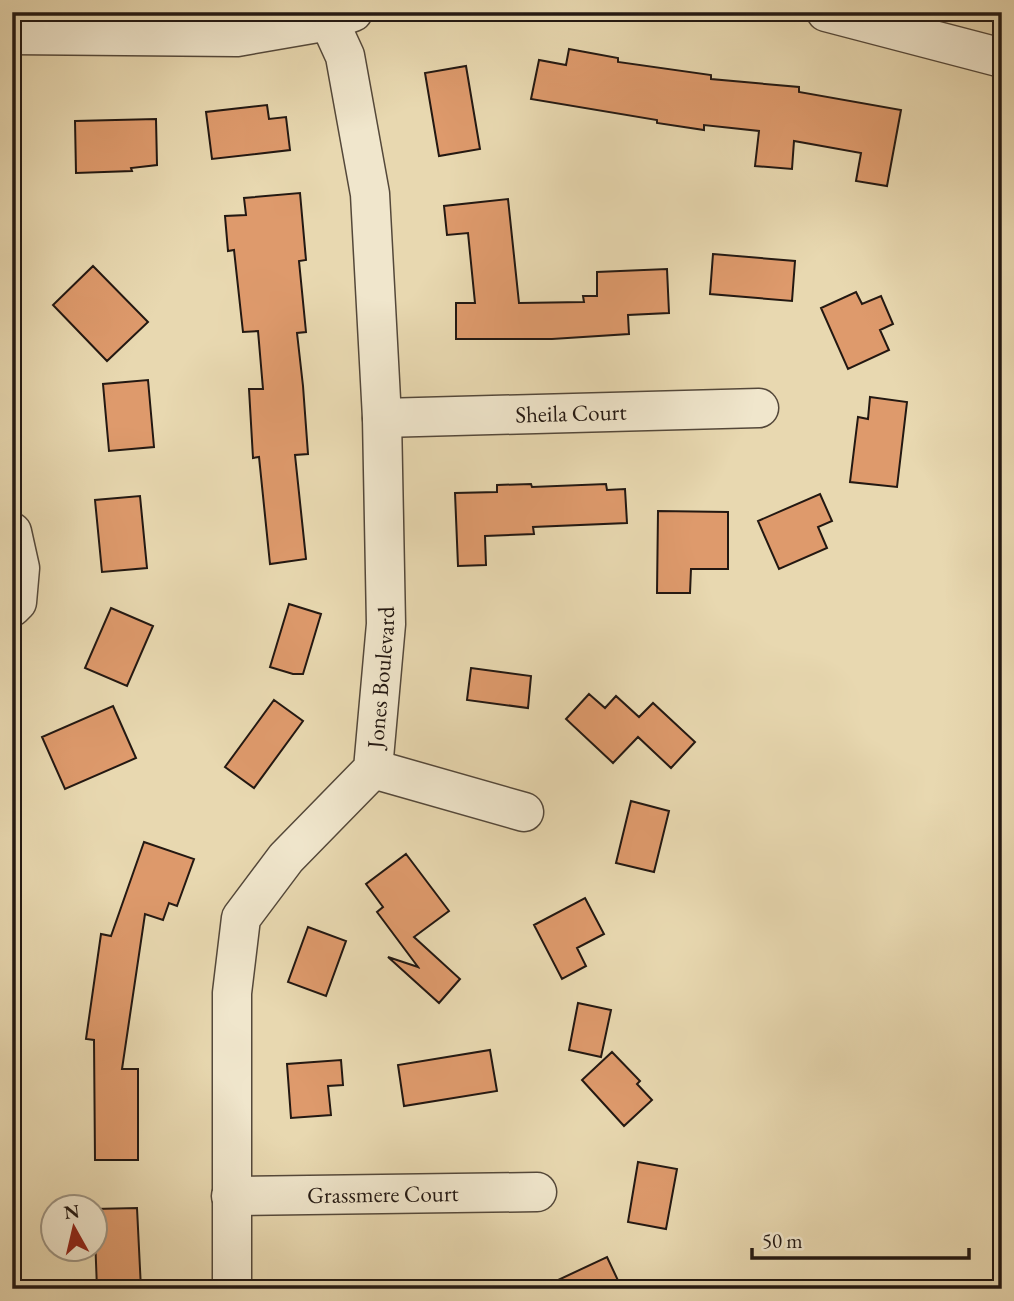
<svg xmlns="http://www.w3.org/2000/svg" width="1014" height="1301" viewBox="0 0 1014 1301" font-family="'EB Garamond',serif">
  <style>
    .building { fill: #de9a6c; stroke: #231812; stroke-width: 2 }
    .lines { fill: none; stroke-linecap: round; stroke-linejoin: round }
    .minor-casing { stroke: #54483a; stroke-width: 41 }
    .minor { stroke: #f0e6cc; stroke-width: 38 }
    .labels { text-anchor: middle; dominant-baseline: central; stroke-width: 6; stroke-linejoin: round; paint-order: stroke }
    .street-label { font-size: 23px; fill: #231812; stroke: #f0e6cc }
  </style>
  <rect width="100%" height="100%" fill="#e8d8b0"/>
  <filter id="stains"><feTurbulence type="fractalNoise" baseFrequency=".00286" numOctaves="4"/><feColorMatrix values="0 0 0 0 .2 0 0 0 0 .09 0 0 0 0 .02 0 0 0 .5 -.17"/></filter>
  <radialGradient id="worn" r=".72"><stop offset=".6" stop-color="#630" stop-opacity="0"/><stop offset="1" stop-color="#630" stop-opacity=".3"/></radialGradient>
  <path class="building" d="M 569,49 L 618,58 L 618,62 L 711,75 L 711,79 L 799,87 L 799,92 L 901,110 L 887,186 L 856,181 L 861,153 L 794,141 L 792,169 L 755,166 L 759,131 L 704,125 L 704,130 L 657,123 L 657,120 L 531,99 L 539,60 L 566,65 Z
    M 466,66 L 480,149 L 439,156 L 425,73 Z
    M 267,105 L 269,119 L 286,117 L 290,150 L 212,159 L 206,112 Z
    M 156,119 L 157,165 L 131,168 L 132,171 L 76,173 L 75,121 Z
    M 300,193 L 306,260 L 299,261 L 306,332 L 297,333 L 303,386 L 308,454 L 295,455 L 306,559 L 270,564 L 259,457 L 253,458 L 249,389 L 263,389 L 258,331 L 243,332 L 234,250 L 228,251 L 225,216 L 246,215 L 244,198 Z
    M 508,199 L 519,303 L 584,302 L 583,296 L 597,296 L 597,272 L 667,269 L 669,313 L 628,315 L 629,334 L 552,339 L 456,339 L 456,303 L 475,303 L 468,233 L 447,235 L 444,206 Z
    M 713,254 L 795,261 L 792,301 L 710,294 Z
    M 93,266 L 148,322 L 107,361 L 53,305 Z
    M 856,292 L 862,304 L 881,296 L 893,324 L 880,330 L 889,350 L 848,369 L 821,308 Z
    M 148,380 L 154,447 L 109,451 L 103,384 Z
    M 870,397 L 907,402 L 897,487 L 850,482 L 858,417 L 868,419 Z
    M 531,484 L 532,487 L 606,484 L 607,490 L 625,489 L 627,523 L 533,527 L 534,534 L 485,536 L 486,565 L 458,566 L 455,493 L 497,492 L 497,485 Z
    M 820,494 L 832,521 L 818,527 L 827,548 L 779,569 L 758,521 Z
    M 140,496 L 147,568 L 102,572 L 95,500 Z
    M 658,511 L 728,512 L 728,569 L 691,569 L 690,593 L 657,593 Z
    M 289,604 L 321,614 L 303,674 L 293,674 L 270,667 Z
    M 111,608 L 153,626 L 127,686 L 85,668 Z
    M 471,668 L 531,676 L 528,708 L 467,700 Z
    M 589,694 L 605,708 L 616,696 L 639,717 L 653,703 L 695,742 L 671,768 L 638,737 L 613,763 L 566,719 Z
    M 274,700 L 303,721 L 254,788 L 225,767 Z
    M 113,706 L 136,758 L 65,789 L 42,737 Z
    M 631,801 L 669,811 L 654,872 L 616,863 Z
    M 144,842 L 194,859 L 177,906 L 169,903 L 163,920 L 145,914 L 122,1069 L 138,1069 L 138,1160 L 95,1160 L 94,1040 L 86,1039 L 101,934 L 111,936 Z
    M 406,854 L 449,911 L 414,937 L 460,979 L 439,1003 L 388,957 L 418,967 L 377,912 L 383,907 L 366,884 Z
    M 585,898 L 604,934 L 577,948 L 586,966 L 562,979 L 534,925 Z
    M 308,927 L 346,941 L 326,996 L 288,982 Z
    M 578,1003 L 611,1010 L 601,1057 L 569,1050 Z
    M 490,1050 L 497,1091 L 404,1106 L 398,1065 Z
    M 612,1052 L 640,1081 L 637,1084 L 652,1100 L 624,1126 L 582,1080 Z
    M 341,1060 L 343,1085 L 328,1086 L 331,1115 L 291,1118 L 287,1064 Z
    M 638,1162 L 677,1169 L 666,1229 L 628,1222 Z
    M 137,1208 L 141,1289 L 97,1289 L 94,1209 Z
    M 607,1257 L 622,1289 L 539,1289 Z"/>
  <g class="lines">
    <g class="minor-casing">
      <g id="minor">
        <path d="M 826,12 L 1002,58"/>
        <path d="M 12,35 L 237,37 L 329,21 L 353,12"/>
        <path id="s1" d="M 382,418 L 759,408"/>
        <path d="M 12,532 L 20,568 L 17,602 L 12,607"/>
        <path d="M 373,769 L 524,812"/>
        <path id="s2" d="M 231,1196 L 537,1192"/>
        <path id="s3" d="M 232,1289 L 232,993 L 241,918 L 286,858 L 373,769 L 386,624 L 382,418 L 370,194 L 345,56 L 329,21"/>
      </g>
    </g>
    <use href="#minor" class="minor"/>
  </g>
  <g class="labels">
    <g class="street-label">
      <text stroke="none"><textPath href="#s1" startOffset="189">Sheila Court</textPath></text>
      <text stroke="none"><textPath href="#s3" startOffset="663">Jones Boulevard</textPath></text>
      <text stroke="none"><textPath href="#s2" startOffset="152">Grassmere Court</textPath></text>
    </g>
  </g>
  <rect width="1014" height="1301" fill="none" stroke="#e8d8b0" stroke-width="42"/>
  <rect x="14" y="14" width="986" height="1273" fill="none" stroke="#231812" stroke-width="3.5"/>
  <rect x="21" y="21" width="972" height="1259" fill="none" stroke="#231812" stroke-width="2"/>
  <g transform="translate(74 1228) rotate(352)"><circle r="33" fill="#f0e6cc" stroke="#9e9482" stroke-width="2"/>
  <path d="M0-5L12 26L0 18L-12 26Z" fill="#8f2418"/>
  <text y="-10" font-size="19" font-weight="bold" text-anchor="middle" fill="#231812">N</text>
  </g>
  <path d="M752 1248v10h217v-10" fill="none" stroke="#231812" stroke-width="3.5"/>
  <text x="762" y="1248" font-size="21" fill="#231812" stroke="#f0e6cc" stroke-width="5" paint-order="stroke">50 m</text>
  <rect width="100%" height="100%" filter="url(#stains)"/>
  <rect width="100%" height="100%" fill="url(#worn)"/>
</svg>
